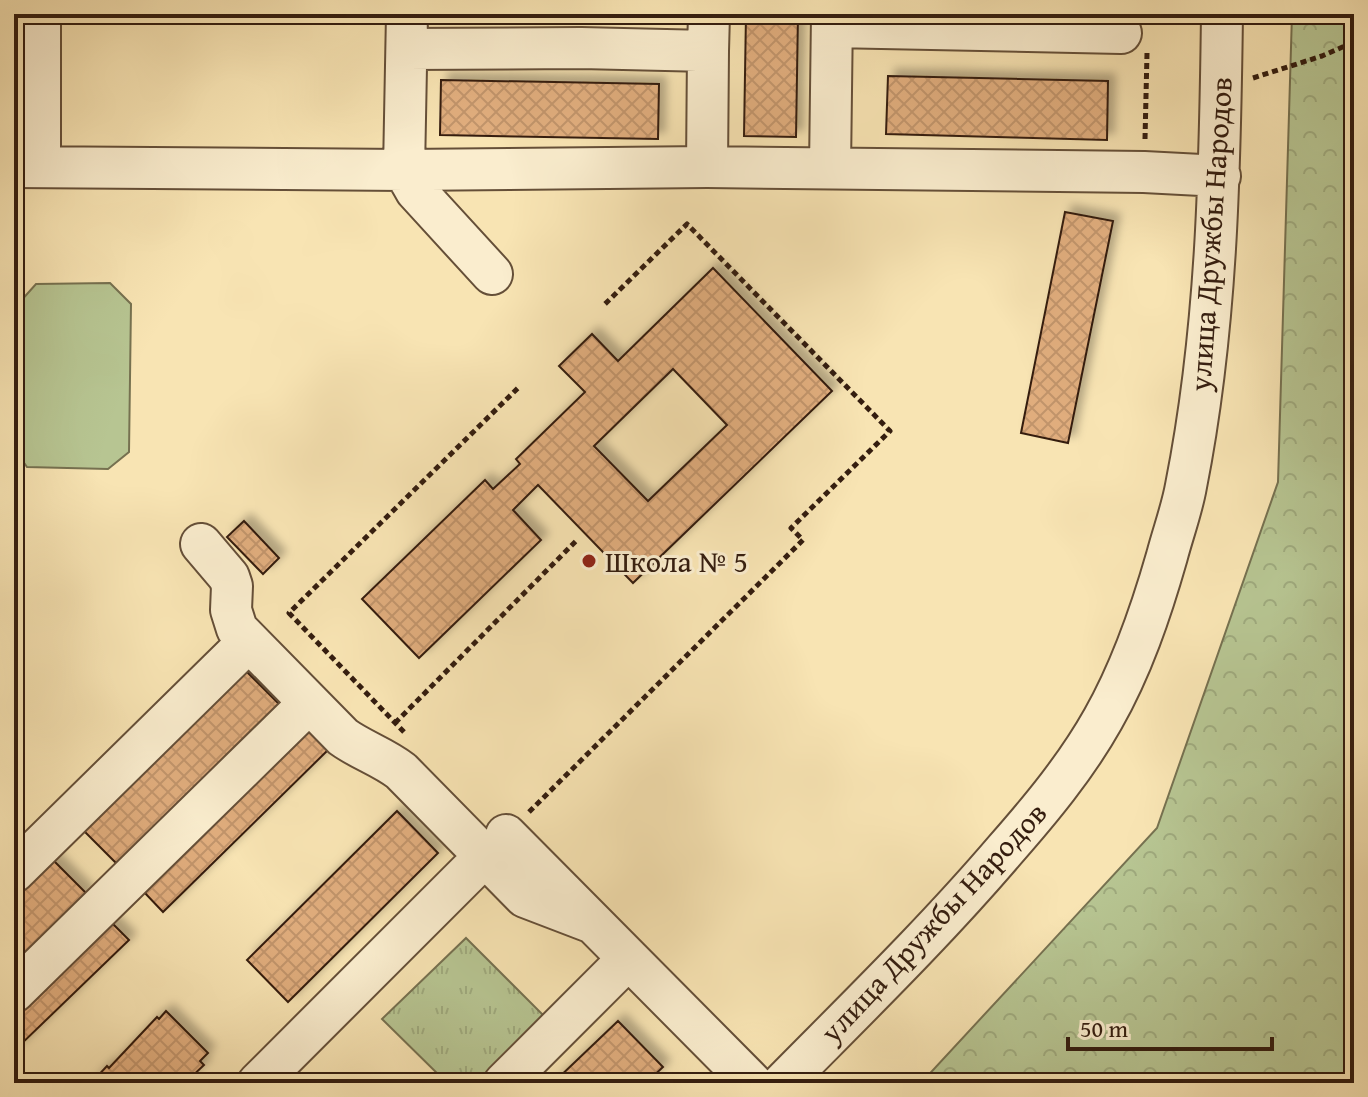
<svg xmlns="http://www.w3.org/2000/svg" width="1368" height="1097" viewBox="0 0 1368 1097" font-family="'Gentium Book Plus',serif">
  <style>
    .grass { fill: url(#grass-tufts); stroke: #767150; stroke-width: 2 }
    .forest { fill: url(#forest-crowns); stroke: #767150; stroke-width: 2 }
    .pitch { fill: #b7c592; stroke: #767150; stroke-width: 2 }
    .building { fill: url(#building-cross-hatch); stroke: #341d0f; stroke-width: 2; fill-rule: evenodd; filter: url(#shadow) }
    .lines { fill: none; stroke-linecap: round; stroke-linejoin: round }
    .minor-casing { stroke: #654f38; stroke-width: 44 }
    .path { stroke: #341d0f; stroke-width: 5; stroke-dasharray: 6 4; stroke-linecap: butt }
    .minor { stroke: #faedce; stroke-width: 40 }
    .poi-dot { fill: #8f2418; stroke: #faedce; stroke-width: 3 }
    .labels { text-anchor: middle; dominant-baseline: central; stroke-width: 6; stroke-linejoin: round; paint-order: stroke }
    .street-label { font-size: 30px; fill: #341d0f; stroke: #faedce }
    .poi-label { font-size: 30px; fill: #341d0f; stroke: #faedce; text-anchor: start }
  </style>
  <defs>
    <pattern id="grass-tufts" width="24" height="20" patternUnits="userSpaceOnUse" patternTransform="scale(2)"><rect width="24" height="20" fill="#b7c592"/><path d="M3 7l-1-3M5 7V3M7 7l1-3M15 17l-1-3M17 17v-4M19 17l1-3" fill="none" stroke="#9ea97d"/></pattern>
    <pattern id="forest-crowns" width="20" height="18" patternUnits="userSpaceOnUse" patternTransform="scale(2)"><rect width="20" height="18" fill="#b7c592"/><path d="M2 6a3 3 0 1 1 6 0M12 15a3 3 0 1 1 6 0" fill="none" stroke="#9ea97d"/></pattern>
    <pattern id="building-cross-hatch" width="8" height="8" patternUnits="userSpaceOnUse" patternTransform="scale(2)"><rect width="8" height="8" fill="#e0ad7d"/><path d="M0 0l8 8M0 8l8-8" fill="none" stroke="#c1946b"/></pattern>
    <filter id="shadow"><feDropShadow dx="7" dy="-7" stdDeviation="4" flood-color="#0004"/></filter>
  </defs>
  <rect width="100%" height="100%" fill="#f8e4b3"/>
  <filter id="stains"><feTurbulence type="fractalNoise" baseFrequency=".0025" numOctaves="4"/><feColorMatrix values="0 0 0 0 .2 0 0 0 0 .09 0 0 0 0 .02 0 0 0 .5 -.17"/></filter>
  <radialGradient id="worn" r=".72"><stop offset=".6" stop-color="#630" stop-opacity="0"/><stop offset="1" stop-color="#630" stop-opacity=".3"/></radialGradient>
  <path class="grass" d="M 466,938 L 546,1018 L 480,1083 L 447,1083 L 382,1019 Z"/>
  <path class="forest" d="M 1292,14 L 1354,14 L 1354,1083 L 921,1083 L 1157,828 L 1278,482 Z"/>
  <path class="pitch" d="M 110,283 L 131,304 L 129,452 L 108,469 L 27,467 L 15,450 L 19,303 L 36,284 Z"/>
  <path class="building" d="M 746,14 L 798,14 L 796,137 L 744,136 Z
    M 888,76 L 1108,81 L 1107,140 L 886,134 Z
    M 441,80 L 659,84 L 658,139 L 440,135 Z
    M 1065,212 L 1113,221 L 1068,443 L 1021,433 Z
    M 713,268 L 832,391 L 633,583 L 538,485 L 513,510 L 541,540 L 419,658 L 362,599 L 485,480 L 493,489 L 520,464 L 516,459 L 585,392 L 559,366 L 592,334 L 618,361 ZM 673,369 L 727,425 L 648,501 L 594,446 Z
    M 244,521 L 279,558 L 263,574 L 227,537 Z
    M 245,670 L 282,707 L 121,868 L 84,831 Z
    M 308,730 L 328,750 L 163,912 L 143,891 Z
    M 397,811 L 438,853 L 288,1002 L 247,960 Z
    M 51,858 L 88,895 L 14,967 L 14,894 Z
    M 110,921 L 129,940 L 14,1051 L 14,1015 Z
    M 166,1011 L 208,1053 L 200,1061 L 204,1065 L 185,1083 L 91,1083 L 107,1066 L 109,1068 L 157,1017 L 159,1019 Z
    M 618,1021 L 663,1067 L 646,1083 L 553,1083 Z"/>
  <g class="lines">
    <g class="minor-casing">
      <path id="minor" d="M 407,14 L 404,170 L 416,191 L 492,274
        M 832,27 L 1121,33
        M 407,49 L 581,48 L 708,51 L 707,167
        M 708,51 L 709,14
        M 14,167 L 404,170 L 707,167 L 1144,172 L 1220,176
        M 40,167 L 40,14
        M 830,168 L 832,14
        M 201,544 L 229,577 L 232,586 L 231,610 L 237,629 L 343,737 C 361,750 383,757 401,771 L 525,897 L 593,923
        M 506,835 L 752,1083
        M 14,872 L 248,642
        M 14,992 L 309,703
        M 258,1083 L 485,856
        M 504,1083 L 628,959
        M 783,1083 C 858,1007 935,932 1005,850 C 1041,809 1076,767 1103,719 C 1132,668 1151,612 1167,556 C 1173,533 1182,509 1186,486 C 1217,330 1220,172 1222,14"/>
    </g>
    <path class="path" d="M 1253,78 L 1322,56 L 1354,42
      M 1145,139 L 1147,53
      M 395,723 L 577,540
      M 404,732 L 289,613 L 518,388
      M 529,812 L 803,540 L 791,528 L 890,431 L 687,224 L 604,305"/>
    <use href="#minor" class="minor"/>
  </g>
  <circle class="poi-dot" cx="589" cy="561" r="8"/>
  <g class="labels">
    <g class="street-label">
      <text transform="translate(1210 234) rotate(-86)">улица Дружбы Народов</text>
      <text transform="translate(933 922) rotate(-47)">улица Дружбы Народов</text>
    </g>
    <g class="poi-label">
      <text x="605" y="561">Школа № 5</text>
    </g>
  </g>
  <rect width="1368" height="1097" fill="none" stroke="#f8e4b3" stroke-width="48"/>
  <rect x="16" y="16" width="1336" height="1065" fill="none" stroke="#341d0f" stroke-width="4"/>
  <rect x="24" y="24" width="1320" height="1049" fill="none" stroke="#341d0f" stroke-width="2"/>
  <path d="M1068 1037v12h204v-12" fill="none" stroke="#341d0f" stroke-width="4"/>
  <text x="1080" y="1037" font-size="24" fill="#341d0f" stroke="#faedce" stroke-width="6" paint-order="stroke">50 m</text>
  <rect width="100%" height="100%" filter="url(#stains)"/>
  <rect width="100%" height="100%" fill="url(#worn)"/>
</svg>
